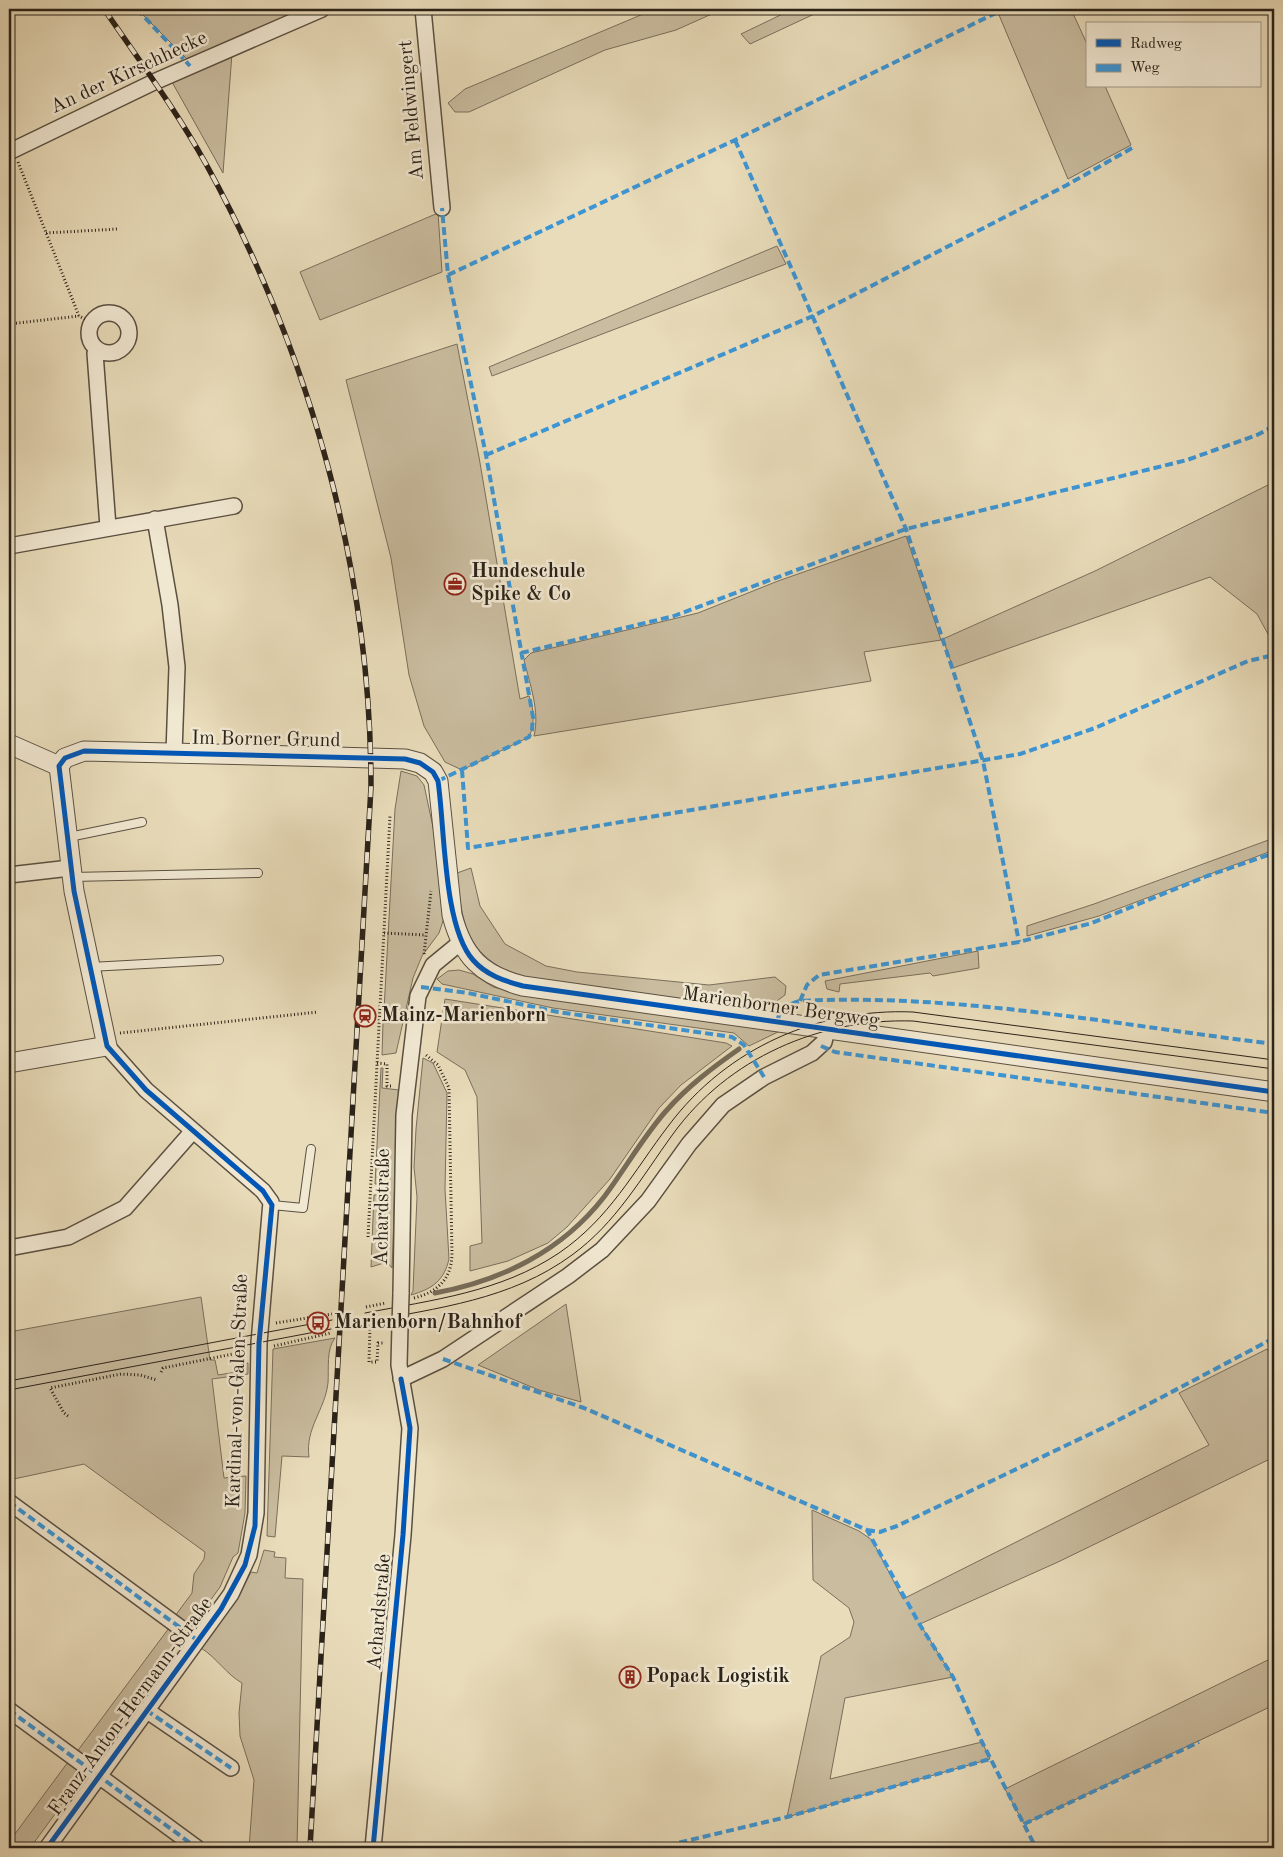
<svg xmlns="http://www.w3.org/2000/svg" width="1283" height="1857" viewBox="0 0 1283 1857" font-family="'Old Standard TT',serif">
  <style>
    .green { fill: #c9bc9f; stroke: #7a6f5c }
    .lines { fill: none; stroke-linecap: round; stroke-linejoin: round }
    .stream { stroke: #766c59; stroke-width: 5 }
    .service-casing { stroke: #5a5041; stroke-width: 10 }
    .minor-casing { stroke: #5a5041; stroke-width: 18 }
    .tertiary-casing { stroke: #5a5041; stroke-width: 21 }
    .path { stroke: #2a2219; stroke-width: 3; stroke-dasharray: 1 2.5; stroke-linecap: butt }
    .service { stroke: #f1e8d2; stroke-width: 8 }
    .minor { stroke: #f1e8d2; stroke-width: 15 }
    .tertiary { stroke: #f1e8d2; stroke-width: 19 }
    .tram { stroke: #2a2219; stroke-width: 1 }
    .rail-casing { stroke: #2a2219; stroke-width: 5.5 }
    .rail { stroke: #f1e8d2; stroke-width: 4; stroke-dasharray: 11; stroke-linecap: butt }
    .minor-bridge-casing { stroke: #5a5041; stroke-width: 18; stroke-linecap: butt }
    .minor-bridge { stroke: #f1e8d2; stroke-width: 15 }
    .quiet { stroke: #3c95d4; stroke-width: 4; stroke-dasharray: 8 4; stroke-linecap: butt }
    .cycleway-casing { stroke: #f1e8d2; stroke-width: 8 }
    .cycleway { stroke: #0057b8; stroke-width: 5 }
    .labels { text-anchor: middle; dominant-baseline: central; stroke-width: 5; stroke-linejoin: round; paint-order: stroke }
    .street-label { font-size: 20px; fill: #2a2219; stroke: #f1e8d2 }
    .poi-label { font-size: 20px; font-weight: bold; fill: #2a2219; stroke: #f1e8d2; text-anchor: start }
  </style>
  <rect width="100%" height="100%" fill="#e9dcba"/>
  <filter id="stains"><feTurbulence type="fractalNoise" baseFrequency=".004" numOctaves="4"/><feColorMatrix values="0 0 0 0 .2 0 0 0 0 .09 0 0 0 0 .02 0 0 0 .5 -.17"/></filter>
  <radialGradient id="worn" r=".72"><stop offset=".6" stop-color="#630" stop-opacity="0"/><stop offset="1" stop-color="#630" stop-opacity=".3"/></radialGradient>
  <path class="green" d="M 137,9 L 306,9 L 189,61 Z
    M 655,9 L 723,9 L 676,30 L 605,50 L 469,112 L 455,112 L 448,103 L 465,89 Z
    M 793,9 L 825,9 L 750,44 L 741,34 Z
    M 1012,9 L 1071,9 L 1087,44 L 1087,86 L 1105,86 L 1131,145 L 1068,179 L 999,15 Z
    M 232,53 L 223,173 L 172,82 Z
    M 438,213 L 442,272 L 320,320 L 300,272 Z
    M 777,246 L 786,264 L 492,376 L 489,367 Z
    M 457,344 L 479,457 L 520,699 L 529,696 C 534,709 535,724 529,737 L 462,770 L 445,762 L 424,726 L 409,675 L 391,558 L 346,380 Z
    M 1274,482 L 1274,645 L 1257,614 L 1210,577 L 953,668 L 943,639 L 1095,571 Z
    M 906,536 L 941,640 L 864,652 L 871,681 L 534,736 C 540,711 530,685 524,660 L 531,653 L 698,613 L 778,581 Z
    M 401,771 L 417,776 L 424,785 L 439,855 L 444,918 L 439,933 L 422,956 L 413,978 L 396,1053 L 382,1055 L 383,1023 L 390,1023 L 390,1011 L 384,1010 L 395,809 Z
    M 1274,838 L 1274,850 L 1099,916 L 1027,936 L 1027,926 L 1094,904 Z
    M 471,868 L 480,906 L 505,944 L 546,966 L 577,972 L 709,985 L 775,977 L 786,986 L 785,995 L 770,1006 L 752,1011 L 533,981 C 471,961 462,934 457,873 Z
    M 978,951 L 979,968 L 933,976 L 930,973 L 840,984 L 839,992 L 827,989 L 825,981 Z
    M 459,970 L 473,974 L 493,987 L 523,994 L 782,1030 L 749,1046 L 734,1033 L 553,1008 L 442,984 L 437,979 L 448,971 Z
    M 445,999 L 726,1043 L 732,1046 L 681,1085 L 659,1108 L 610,1179 L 567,1227 L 548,1243 L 508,1261 L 470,1271 L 470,1246 L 482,1243 L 477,1097 L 465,1070 L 437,1052 Z
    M 423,1058 L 433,1063 L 447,1093 L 445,1189 L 449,1259 C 444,1281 432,1289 411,1295 L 413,1291 L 417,1197 L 414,1167 L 416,1129 Z
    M 381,1068 L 383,1068 L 382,1088 L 399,1090 C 394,1149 395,1209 392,1268 L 387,1262 L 371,1267 L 374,1195 L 380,1195 L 381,1184 L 375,1184 Z
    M 201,1297 L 210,1360 L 215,1360 L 218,1375 L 243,1371 L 242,1364 L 248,1363 L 248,1374 L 212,1379 L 224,1478 L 246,1476 L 245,1513 L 238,1553 L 233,1557 L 220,1587 L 192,1626 L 186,1625 L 175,1616 L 192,1593 L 194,1574 L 204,1559 L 205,1552 L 84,1464 L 9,1480 L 9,1332 Z
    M 566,1304 L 581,1402 L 539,1390 L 478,1365 Z
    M 335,1338 C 326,1349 329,1369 328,1383 C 325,1410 305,1428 309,1457 L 282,1456 L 275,1537 L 267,1536 L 273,1349 Z
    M 1267,1349 L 1274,1360 L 1274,1457 L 1058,1562 L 920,1624 L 953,1677 L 845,1698 L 830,1779 L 982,1742 L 990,1759 L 787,1817 L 821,1656 L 850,1637 L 854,1622 L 849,1608 L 813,1580 L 812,1510 L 859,1531 L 872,1540 L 903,1599 L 1209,1445 L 1179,1393 Z
    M 264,1550 L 275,1552 L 274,1557 L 286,1558 L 285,1578 L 303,1579 L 297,1848 L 249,1848 L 254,1780 L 240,1736 L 239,1713 L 242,1683 C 226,1674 217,1658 201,1648 L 238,1598 L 251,1572 L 257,1573 Z
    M 169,1628 L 182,1640 L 93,1763 L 76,1753 Z
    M 1274,1657 L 1274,1705 L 1024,1824 L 1005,1789 Z
    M 68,1762 L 83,1776 L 30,1848 L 9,1848 L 9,1842 Z"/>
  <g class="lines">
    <path class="stream" d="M 435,1293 C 501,1281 562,1251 604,1197 C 625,1169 643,1137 666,1111 C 688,1086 712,1068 739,1049"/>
    <g class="service-casing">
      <path id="service" d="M 69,837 L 142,822
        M 72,877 L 258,873
        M 90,967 L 219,960
        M 272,1205 L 303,1208 L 311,1149"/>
    </g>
    <g class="minor-casing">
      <path id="minor" d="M 423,9 L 442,208
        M 9,152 L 154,82 L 322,9
        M89 333a20 20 0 1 1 40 0a20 20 0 1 1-40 0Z
        M 98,350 L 95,353 L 108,527
        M 155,519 L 170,605 L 177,667 L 174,753
        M 9,546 L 234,506
        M 9,875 L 70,868
        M 9,1248 L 68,1237 L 125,1208 L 192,1132
        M 401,1294 L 404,1115 L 418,996 L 433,965 L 461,942
        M 401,1379 L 443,1359 L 568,1276 L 602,1250 L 648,1201 L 689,1144 L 723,1105 L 764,1077 L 812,1053 L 824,1042 L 827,1030
        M 9,1502 L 197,1640
        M 9,1710 L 197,1848
        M 146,1710 L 231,1768
        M 47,1848 L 231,1594 L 249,1555 L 256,1513 L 259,1343 L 271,1202 L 263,1191 L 146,1090 L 107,1046
        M 373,1848 L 403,1535 L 410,1428 L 399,1365 L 400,1326"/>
    </g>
    <g class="tertiary-casing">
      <path id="tertiary" d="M 9,744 L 59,766
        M 9,1063 L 107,1046 L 74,891 L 59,766 L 65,758 L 84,751 L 336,757 L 405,759 L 420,763 L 433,772 L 438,781 L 452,915 C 463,957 481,975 523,986 L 1274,1092"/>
    </g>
    <path class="path" d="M 18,162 L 79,316 L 92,323
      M 46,233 L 118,229
      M 9,324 L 79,316
      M 384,933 L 425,935
      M 424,954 L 431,891
      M 120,1033 L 318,1012
      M 377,1063 L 387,1064 L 387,1086 L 392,1086
      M 368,1237 L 390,816
      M 414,1298 C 438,1292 451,1279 452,1255 L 449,1088 L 438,1065 L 426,1055
      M 366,1307 L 386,1303
      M 276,1323 L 332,1314
      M 370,1326 L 369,1362 L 377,1362 L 378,1343 L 385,1343
      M 365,1327 L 386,1323
      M 274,1346 L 331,1333
      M 161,1372 L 163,1368 L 243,1352
      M 68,1416 L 64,1413 L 50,1388 L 121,1374 L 140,1375 L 157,1380"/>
    <use href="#service" class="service"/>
    <use href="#minor" class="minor"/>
    <use href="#tertiary" class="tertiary"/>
    <path class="tram" d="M 365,1313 C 433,1300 501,1292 559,1253 C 610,1218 633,1172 669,1125 C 727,1048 818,1008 913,1012 L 1274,1060
      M 365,1322 C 437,1308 511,1300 572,1255 C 616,1223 641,1178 673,1134 C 728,1058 820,1018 913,1021 L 1274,1069
      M 9,1381 L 332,1320
      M 9,1390 L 331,1329"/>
    <g class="rail-casing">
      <path id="rail" d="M 104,9 C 139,60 176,110 206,164 C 310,353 371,570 371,787 L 310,1848"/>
    </g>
    <use href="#rail" class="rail"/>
    <g class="minor-bridge-casing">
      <path id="minor-bridge" d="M 400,1326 L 401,1294"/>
    </g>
    <use href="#minor-bridge" class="minor-bridge"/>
    <path class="quiet" d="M 137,9 L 190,66
      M 735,140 L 906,529 L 983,761 L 1019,942
      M 448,275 L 735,140 L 1004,9
      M 486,455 L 813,316 L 1067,185 L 1132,148
      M 521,653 L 674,616 L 906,529 L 1187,460 L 1257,435 L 1274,426
      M 462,770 L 468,848 L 1020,754 L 1095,728 L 1248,661 L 1274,655
      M 438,781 L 529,737 L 532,730 L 533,717 L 486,455 L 448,275 L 442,208
      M 421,987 L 468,993 L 558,1012 L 732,1037 L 744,1045 L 764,1077
      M 800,1001 L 807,985 L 819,975 L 1019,942 L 1092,923 L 1207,876 L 1274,853
      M 777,1022 C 779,1010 788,1004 800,1001 C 959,993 1117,1025 1274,1044
      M 821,1046 L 835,1052 L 1274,1113
      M 443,1359 L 584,1408 L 867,1530 L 920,1625 L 953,1677 L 982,1742 L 1036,1848
      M 9,1502 L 197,1640
      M 867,1530 L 880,1532 L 897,1526 L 1109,1425 L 1274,1338
      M 9,1710 L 197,1848
      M 146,1710 L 231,1768
      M 1024,1824 L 1199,1742
      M 656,1848 L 787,1817 L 990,1759"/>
    <g class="cycleway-casing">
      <path id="cycleway" d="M 47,1848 L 221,1609 L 245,1565 L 255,1526 L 259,1343 L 272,1205 L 263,1191 L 146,1090 L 107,1046 L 74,891 L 59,766 L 65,758 L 84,751 L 405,759 L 420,763 L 433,772 L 438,781 C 445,828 443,926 473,960 C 486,975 504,981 523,986 L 1274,1092
        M 373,1848 L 403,1535 L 410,1428 L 401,1379"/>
    </g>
    <use href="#cycleway" class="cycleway"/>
  </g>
  <defs>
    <g id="office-ring" transform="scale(1.125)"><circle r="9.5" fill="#f1e8d2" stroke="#8f2418" stroke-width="1.5"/><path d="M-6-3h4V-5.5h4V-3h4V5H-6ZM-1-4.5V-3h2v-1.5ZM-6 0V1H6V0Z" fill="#8f2418"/></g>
    <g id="station-ring" transform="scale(1.125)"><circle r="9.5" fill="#f1e8d2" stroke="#8f2418" stroke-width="1.5"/><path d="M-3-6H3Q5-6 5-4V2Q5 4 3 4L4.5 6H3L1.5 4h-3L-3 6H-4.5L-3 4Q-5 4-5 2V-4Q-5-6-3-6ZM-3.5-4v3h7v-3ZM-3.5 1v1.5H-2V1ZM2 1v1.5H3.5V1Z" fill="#8f2418"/></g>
    <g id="bus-ring" transform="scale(1.125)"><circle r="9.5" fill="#f1e8d2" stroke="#8f2418" stroke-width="1.5"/><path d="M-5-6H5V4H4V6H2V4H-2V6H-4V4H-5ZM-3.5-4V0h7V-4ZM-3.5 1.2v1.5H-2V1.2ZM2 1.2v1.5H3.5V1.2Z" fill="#8f2418"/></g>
    <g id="building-ring" transform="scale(1.125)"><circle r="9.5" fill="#f1e8d2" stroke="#8f2418" stroke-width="1.5"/><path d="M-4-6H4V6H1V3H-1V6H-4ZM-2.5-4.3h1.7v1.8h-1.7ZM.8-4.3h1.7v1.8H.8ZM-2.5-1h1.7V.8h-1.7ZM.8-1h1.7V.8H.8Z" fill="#8f2418"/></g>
  </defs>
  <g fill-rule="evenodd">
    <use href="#office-ring" x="455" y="584"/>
    <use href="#station-ring" x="365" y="1016"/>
    <use href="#bus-ring" x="318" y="1323"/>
    <use href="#building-ring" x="630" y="1677"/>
  </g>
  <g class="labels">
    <g class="street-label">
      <text transform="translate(129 73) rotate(-25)">An der Kirschhecke</text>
      <text transform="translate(412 110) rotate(-95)">Am Feldwingert</text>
      <text transform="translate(266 740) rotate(1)">Im Borner Grund</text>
      <text transform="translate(781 1008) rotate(8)">Marienborner Bergweg</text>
      <text transform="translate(383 1207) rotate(-89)">Achardstraße</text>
      <text transform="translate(238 1391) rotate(-88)">Kardinal-von-Galen-Straße</text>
      <text transform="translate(380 1612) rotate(-85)">Achardstraße</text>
      <text transform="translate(131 1707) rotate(-54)">Franz-Anton-Hermann-Straße</text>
    </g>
    <g class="poi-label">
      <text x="471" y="572">Hundeschule<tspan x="471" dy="23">Spike &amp; Co</tspan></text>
      <text x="381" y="1016">Mainz-Marienborn</text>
      <text x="334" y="1323">Marienborn/Bahnhof</text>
      <text x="646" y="1677">Popack Logistik</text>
    </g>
  </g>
  <rect width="1283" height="1857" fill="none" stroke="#e9dcba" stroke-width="30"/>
  <rect x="10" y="10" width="1263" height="1837" fill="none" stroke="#2a2219" stroke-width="2.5"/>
  <rect x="15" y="15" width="1253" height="1827" fill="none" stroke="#2a2219"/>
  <rect x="1086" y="22" width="175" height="65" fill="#f1e8d2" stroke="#a19988"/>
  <rect x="1096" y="39" width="25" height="8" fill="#0057b8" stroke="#a19988"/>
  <text x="1130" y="48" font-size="15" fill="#2a2219">Radweg</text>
  <rect x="1096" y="64" width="25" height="8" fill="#3c95d4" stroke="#a19988"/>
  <text x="1130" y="72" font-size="15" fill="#2a2219">Weg</text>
  <rect width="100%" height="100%" filter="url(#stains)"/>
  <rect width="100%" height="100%" fill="url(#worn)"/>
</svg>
